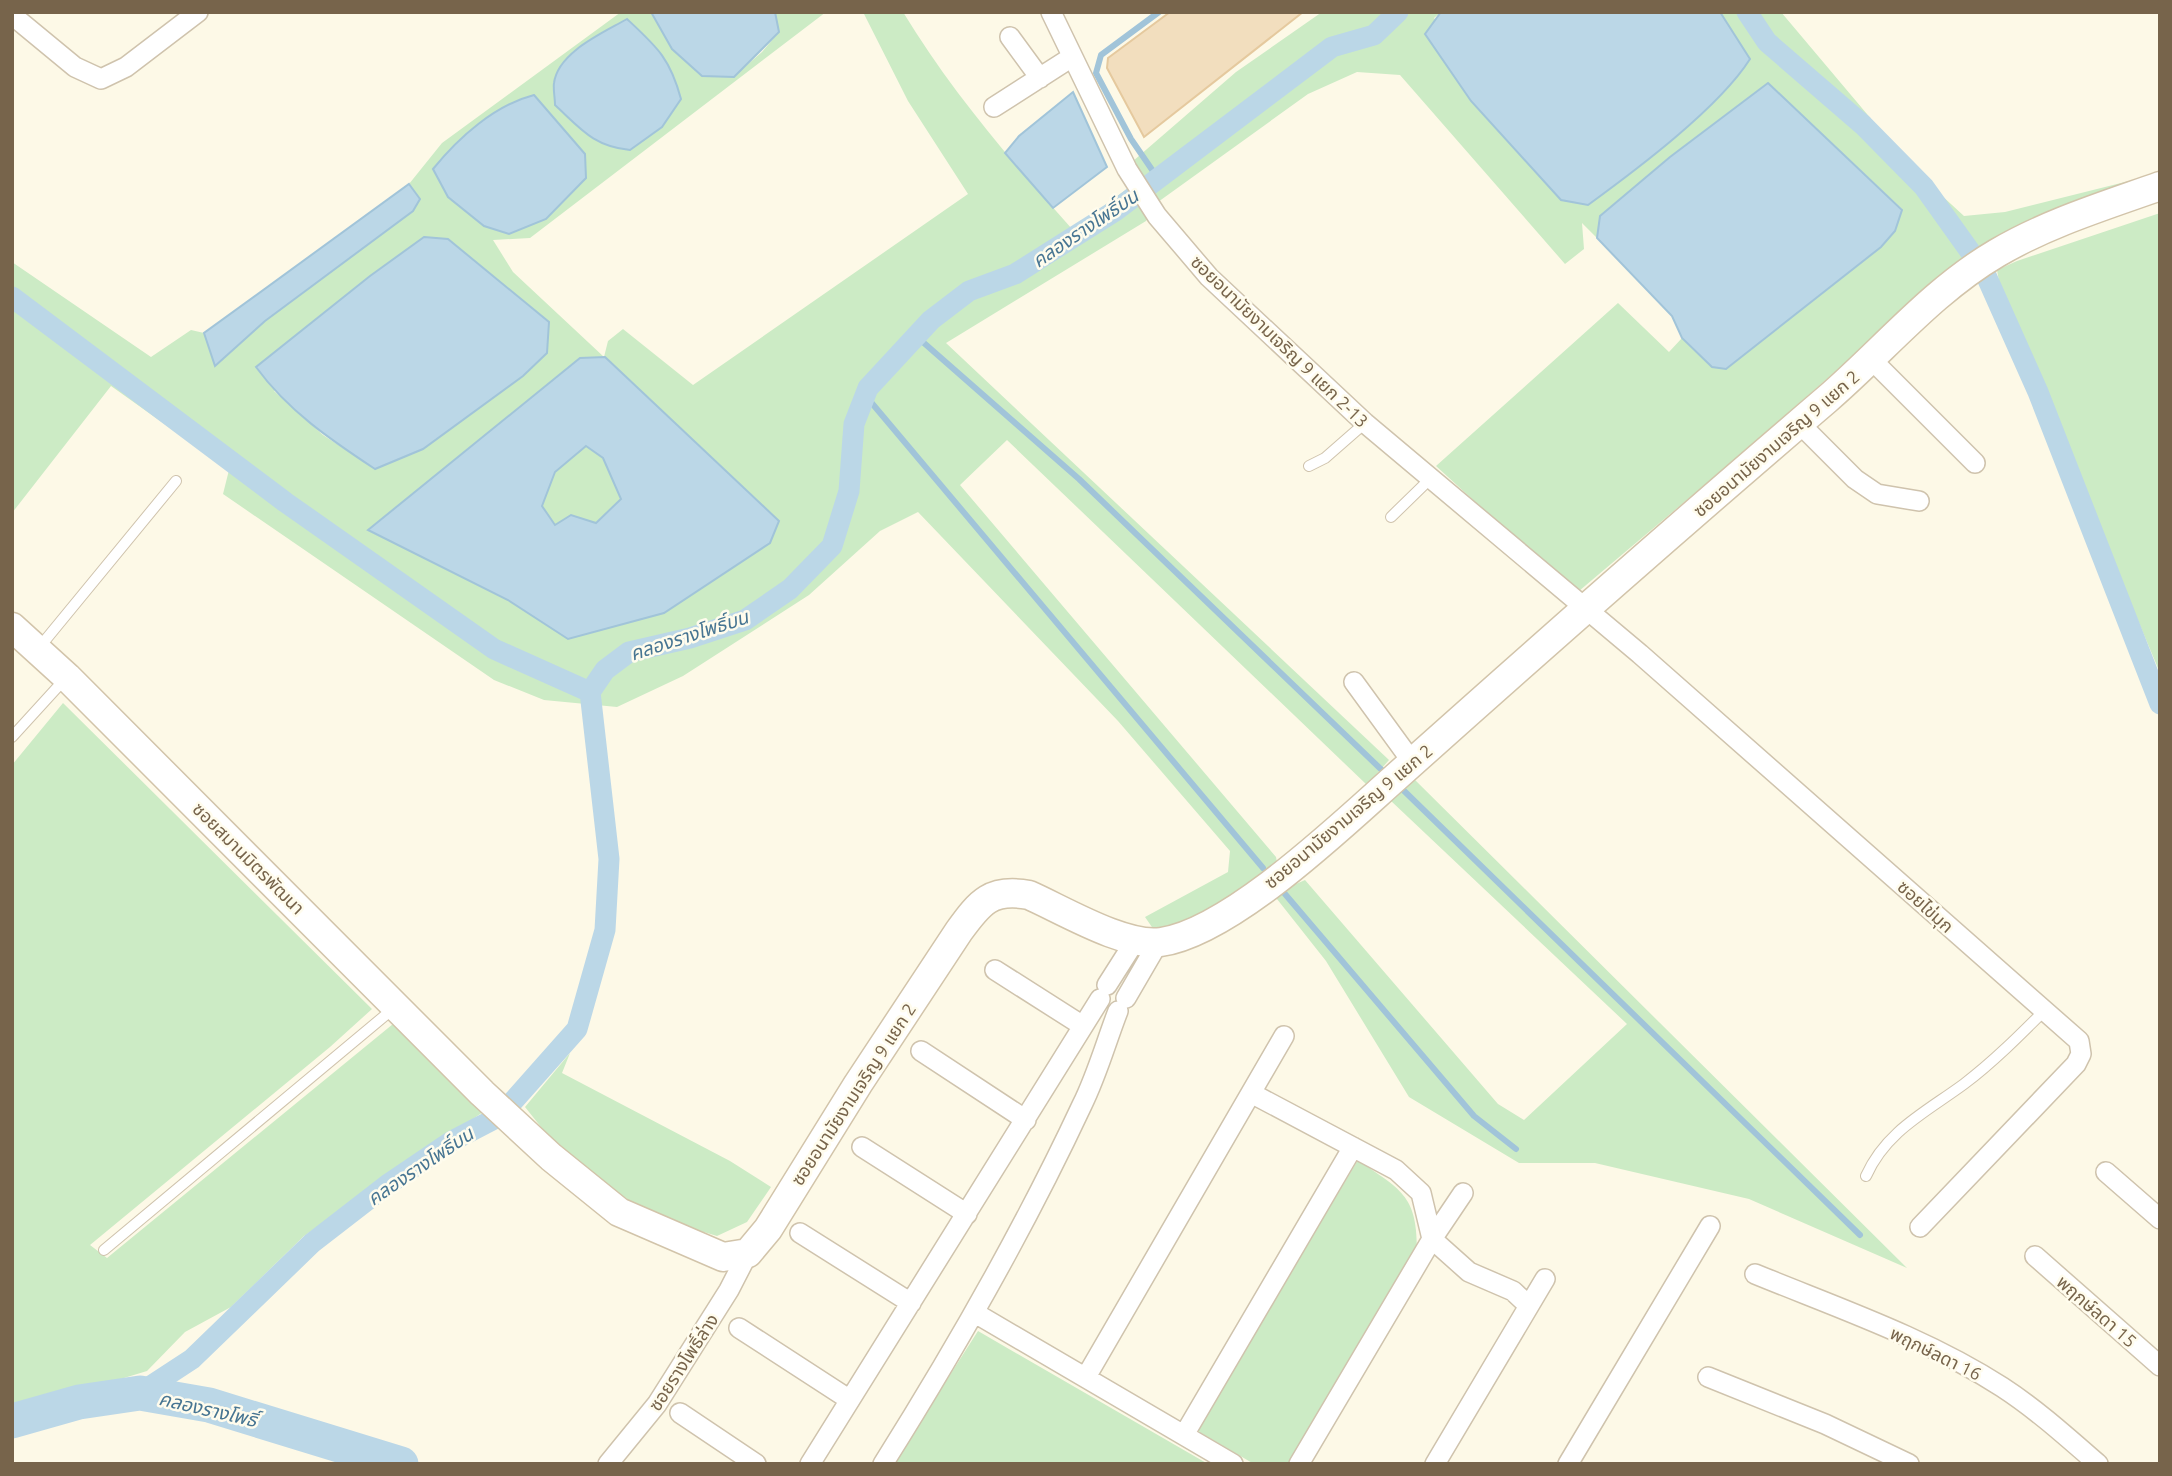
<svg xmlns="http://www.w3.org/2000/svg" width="2172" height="1476" viewBox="0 0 2172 1476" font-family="Ubuntu,'Noto Sans Thai',sans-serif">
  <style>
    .green { fill: #ccebc5; fill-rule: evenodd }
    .water { fill: #bbd7e7; stroke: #a1c4d9; stroke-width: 2; fill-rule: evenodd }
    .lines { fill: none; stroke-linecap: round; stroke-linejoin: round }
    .stream { stroke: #a1c4d9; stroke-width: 6 }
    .canal { stroke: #bbd7e7; stroke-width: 21 }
    .river { stroke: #bbd7e7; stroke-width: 35 }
    .building { fill: #f2debe; stroke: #e5c99e; stroke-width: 2 }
    .lane-casing { stroke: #cfc3ad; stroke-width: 12 }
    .street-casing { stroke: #cfc3ad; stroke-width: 22 }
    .secondary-casing { stroke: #d2c4aa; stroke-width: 31 }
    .lane { stroke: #fff; stroke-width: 10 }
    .street { stroke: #fff; stroke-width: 19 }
    .secondary { stroke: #fff; stroke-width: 28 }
    .labels { text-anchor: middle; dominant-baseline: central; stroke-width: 5; stroke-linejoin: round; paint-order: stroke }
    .street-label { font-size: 18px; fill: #77644b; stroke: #fffced }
    .water-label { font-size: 19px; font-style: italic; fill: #477592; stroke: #fffced }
  </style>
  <rect width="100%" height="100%" fill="#fdf9e7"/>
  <path class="green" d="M 621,12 L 651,12 L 672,49 L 702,76 L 733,77 L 762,52 L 779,32 L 775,12 L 826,12 L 530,238 L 493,240 L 513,272 L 604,357 L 608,341 L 623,329 L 693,385 L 968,194 L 908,101 L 863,12 L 903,12 C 951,91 1011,161 1072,229 L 1142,178 L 1132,162 L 1236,72 L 1322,12 L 1441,12 L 1434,18 L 1561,200 L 1588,205 L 1628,175 L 1750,59 L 1720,12 L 1781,12 L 1915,171 L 1964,216 L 2005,212 L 2137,179 L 2139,187 L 1958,264 L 1740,455 L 1579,591 L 1567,586 L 1436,466 L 1618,303 L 1669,352 L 1682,338 L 1712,367 L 1881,247 L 1895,231 L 1902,209 L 1768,83 L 1670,157 L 1601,216 L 1597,238 L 1582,223 L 1584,249 L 1565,264 L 1400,75 L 1357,72 L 1308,94 L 1158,202 L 1146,221 L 946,343 L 1389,760 L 1367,785 L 1007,440 L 960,485 L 1276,857 L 1278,867 L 1191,923 L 1154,930 L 1145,917 L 1228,872 L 1230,851 L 1118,721 L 918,512 L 880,531 L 809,595 L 683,676 L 617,707 L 544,700 L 494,680 L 223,494 L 229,470 L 111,386 L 12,513 L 12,262 L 151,357 L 191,330 L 204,333 L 215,366 L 265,321 L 420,199 L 409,184 L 442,143 ZM 448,239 L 477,264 L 523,376 L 423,449 L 375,469 L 323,435 L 274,391 ZM 605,357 L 664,613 L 568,639 L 508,600 L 369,529 Z
    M 2160,213 L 2160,673 L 2001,293 L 1997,270 L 2017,261 Z
    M 586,446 L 603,458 L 621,499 L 595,523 L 571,515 L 555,525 L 542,506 L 555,472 Z
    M 63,703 L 372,1009 L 330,1047 L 90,1245 L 107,1258 L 393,1024 L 483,1112 L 304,1236 L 231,1307 L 185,1332 L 147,1371 L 12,1412 L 12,765 Z
    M 1412,777 L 1907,1268 L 1749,1199 L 1595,1163 L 1519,1163 L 1409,1097 L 1326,961 L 1273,894 L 1305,880 L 1498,1104 L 1524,1120 L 1627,1024 L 1390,800 Z
    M 570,1053 L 562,1073 L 730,1161 L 771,1187 L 747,1222 L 717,1236 L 651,1216 L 561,1152 L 525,1107 Z
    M 1358,1160 C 1400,1190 1417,1194 1417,1249 L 1291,1464 L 1254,1464 L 1196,1430 Z
    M 978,1331 L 1208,1464 L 893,1464 Z"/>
  <path class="water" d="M 651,12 L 775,12 L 779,32 L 734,77 L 702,76 L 672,49 Z
    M 1441,12 L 1720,12 L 1750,59 C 1719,108 1636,170 1588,205 L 1561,200 L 1471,101 L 1425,34 Z
    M 627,19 C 657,47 670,58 681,99 L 662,127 L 630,150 C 593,146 581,129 555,105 C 555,98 553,89 554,83 C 558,52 603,33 627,19 Z
    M 1768,83 L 1902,210 L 1895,231 L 1881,247 L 1726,369 L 1712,367 L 1682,338 L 1672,316 L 1597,238 L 1600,216 L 1670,157 Z
    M 1073,92 L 1107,167 L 1053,208 L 1005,153 L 1019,136 Z
    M 534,95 L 585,154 L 586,178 L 546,219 L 509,234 L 484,226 L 448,197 L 433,169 C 459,137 495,105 534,95 Z
    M 409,184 L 420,199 L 413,211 L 265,321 L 215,366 L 204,333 Z
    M 424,237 L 448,239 L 549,322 L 547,353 L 523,376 L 423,449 L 375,469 C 331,440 288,411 256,367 L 370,276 Z
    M 605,357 L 779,521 L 770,543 L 664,613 L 568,639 L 508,600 L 368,530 L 580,358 ZM 586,446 L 603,458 L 621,499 L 596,523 L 571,515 L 555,525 L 542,506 L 555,472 Z"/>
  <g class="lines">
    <path class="stream" d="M 1157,177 L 1131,139 L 1096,73 L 1101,55 L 1159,12
      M 916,336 L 1079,479 L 1387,775
      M 865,395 L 1263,868
      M 1397,784 L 1860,1235
      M 1285,894 L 1474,1116 L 1516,1149"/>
    <path class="canal" d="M 1747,12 L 1767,42 L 1863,125 L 1924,187 L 1984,271 L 2038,392 L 2160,704
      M 12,297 L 285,502 L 494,649 L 590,692
      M 140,1393 L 192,1359 L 312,1243 L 387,1185 L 452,1141 L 500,1116 L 577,1029 L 605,930 L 609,859 L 590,692 L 605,670 L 629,652 L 690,638 L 745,620 L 790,589 L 832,546 L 849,491 L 854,424 L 868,388 L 931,320 L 969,291 L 1015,274 L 1115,211 L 1332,47 L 1374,35 L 1398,12"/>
    <path class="river" d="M 12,1421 L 79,1402 L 140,1393 L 209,1405 L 401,1464"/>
  </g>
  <path class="building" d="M 1170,12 L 1303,12 L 1144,137 L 1107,68 L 1108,58 Z"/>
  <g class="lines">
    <g class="lane-casing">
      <path id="lane" d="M 1309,466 L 1325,458 L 1365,423
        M 1391,517 L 1431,478
        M 38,649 L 176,481
        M 12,737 L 64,680
        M 1866,1176 C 1886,1131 1926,1112 1964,1084 C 1993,1062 2019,1036 2045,1010
        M 104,1250 L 394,1008"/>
    </g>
    <g class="street-casing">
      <path id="street" d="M 1051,12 L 1127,169 L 1157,216 L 1209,277 L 1365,423 L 1640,654 L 2079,1041 L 2081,1054 L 2076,1064 L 1920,1227
        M 12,15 L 75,67 L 101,79 L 126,67 L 198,12
        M 1010,37 L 1040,78
        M 994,107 L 1072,57
        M 1872,360 L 1975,463
        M 1799,423 L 1855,479 L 1877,494 L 1919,501
        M 1354,682 L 1413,763
        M 995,970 L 1083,1026
        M 1107,985 L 1135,941
        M 1126,998 L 1158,943
        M 921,1051 L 1026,1120
        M 1251,1093 L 1396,1170 L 1421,1193 L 1432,1239 L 1469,1272 L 1513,1291 L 1529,1306
        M 862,1147 L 967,1214
        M 2106,1172 L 2160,1219
        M 800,1233 L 911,1303
        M 2035,1256 L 2160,1366
        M 1755,1274 C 1838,1308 1926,1338 2002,1387 C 2036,1409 2067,1437 2098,1464
        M 975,1313 L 1233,1464
        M 739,1328 L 850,1400
        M 1086,1377 L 1284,1036
        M 1708,1377 L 1825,1424 L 1909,1464
        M 680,1413 L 756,1464
        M 1184,1435 L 1353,1147
        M 608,1464 L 657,1404 L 729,1290 L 748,1253
        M 810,1464 L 1100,999
        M 883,1464 C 956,1348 1024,1229 1082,1105 C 1097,1075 1106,1042 1118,1011
        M 1299,1464 L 1432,1239 L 1463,1193
        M 1435,1464 L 1545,1279
        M 1568,1464 L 1710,1226"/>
    </g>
    <g class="secondary-casing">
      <path id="secondary" d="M 12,627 L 67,677 L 482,1093 L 551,1157 L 619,1212 L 723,1257 L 748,1253 L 768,1229 L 858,1084 L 959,931 C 980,902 991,888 1029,895 C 1063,910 1124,947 1161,942 C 1231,932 1342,825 1396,777 C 1538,650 1681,524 1826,400 C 1883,351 1932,291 1997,253 C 2048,223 2104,206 2160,186"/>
    </g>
    <use href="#lane" class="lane"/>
    <use href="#street" class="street"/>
    <use href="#secondary" class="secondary"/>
  </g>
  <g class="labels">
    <g class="street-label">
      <text transform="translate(1280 341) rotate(44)">ซอยอนามัยงามเจริญ 9 แยก 2-13</text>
      <text transform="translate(1776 443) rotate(-41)">ซอยอนามัยงามเจริญ 9 แยก 2</text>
      <text transform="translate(1348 816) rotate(-40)">ซอยอนามัยงามเจริญ 9 แยก 2</text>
      <text transform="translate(249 858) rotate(45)">ซอยสมานมิตรพัฒนา</text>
      <text transform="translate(1926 906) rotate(42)">ซอยไข่มุก</text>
      <text transform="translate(853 1094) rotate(-57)">ซอยอนามัยงามเจริญ 9 แยก 2</text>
      <text transform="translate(2097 1311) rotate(41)">พฤกษ์ลดา 15</text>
      <text transform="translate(1936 1353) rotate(26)">พฤกษ์ลดา 16</text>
      <text transform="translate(683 1362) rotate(-57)">ซอยรางโพธิ์ล่าง</text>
    </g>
    <g class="water-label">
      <text transform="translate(1085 228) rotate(-34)">คลองรางโพธิ์บน</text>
      <text transform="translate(689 635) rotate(-18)">คลองรางโพธิ์บน</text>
      <text transform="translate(420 1166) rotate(-34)">คลองรางโพธิ์บน</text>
      <text transform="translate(208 1409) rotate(13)">คลองรางโพธิ์</text>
    </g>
  </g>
  <rect width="2172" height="1476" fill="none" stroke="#77644b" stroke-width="28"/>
</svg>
